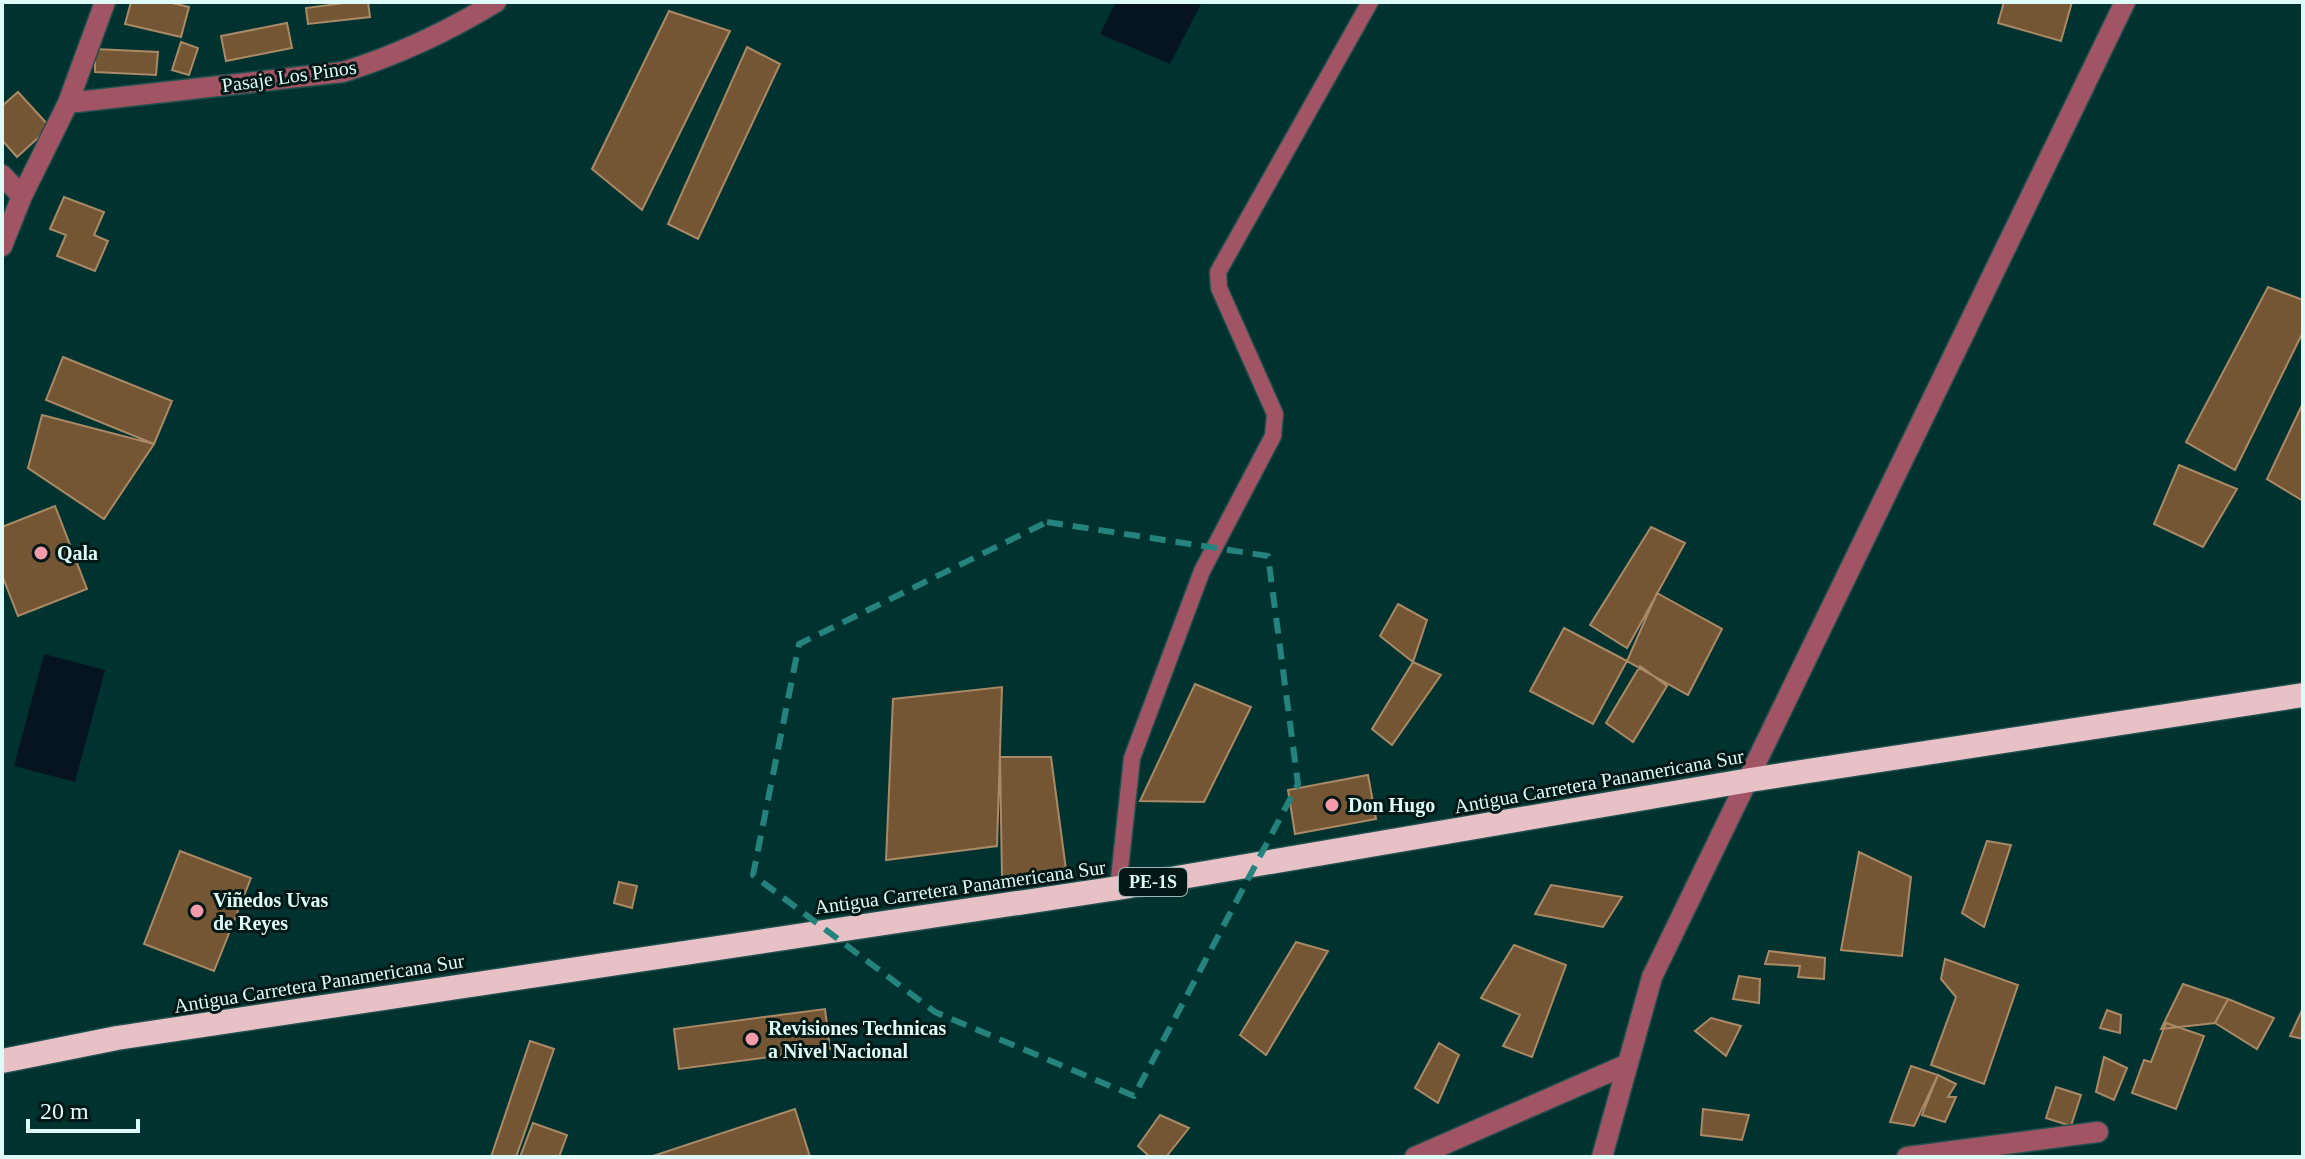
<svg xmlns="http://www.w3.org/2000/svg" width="2305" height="1159" viewBox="0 0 2305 1159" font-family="'Times New Roman',serif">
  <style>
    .water { fill: #061420 }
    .building { fill: #755634; stroke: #aa8966; stroke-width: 2 }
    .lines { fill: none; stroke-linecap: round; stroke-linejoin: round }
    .lane-casing { stroke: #1f4f4c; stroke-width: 19 }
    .street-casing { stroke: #1f4f4c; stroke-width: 23 }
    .highway-casing { stroke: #1f4f4c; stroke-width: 27 }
    .lane { stroke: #a05464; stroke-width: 16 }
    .street { stroke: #a05464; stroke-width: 20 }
    .highway { stroke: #e8c1c7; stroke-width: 24 }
    .marked { fill: none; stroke: #24837c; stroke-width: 6; stroke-dasharray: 16 10; stroke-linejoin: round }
    .poi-dot { fill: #f39aab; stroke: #011816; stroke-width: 3 }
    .labels { text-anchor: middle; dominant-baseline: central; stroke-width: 6; stroke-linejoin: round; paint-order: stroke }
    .shield { fill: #011816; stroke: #9bb7b4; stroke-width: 2 }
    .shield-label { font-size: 18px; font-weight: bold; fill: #ddfbf7 }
    .street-label { font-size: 20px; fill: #ddfbf7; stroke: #011816 }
    .poi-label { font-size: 20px; font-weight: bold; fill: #ddfbf7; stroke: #011816; text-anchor: start }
  </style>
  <rect width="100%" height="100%" fill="#003330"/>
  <path class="water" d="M 1116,2 L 1202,2 L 1170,64 L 1100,34 Z
    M 44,654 L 105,670 L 75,782 L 14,766 Z"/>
  <path class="building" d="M 131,2 L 168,2 L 189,7 L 181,37 L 125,24 Z
    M 352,2 L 368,2 L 370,17 L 308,24 L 306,8 Z
    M 2004,2 L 2072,2 L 2061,41 L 1998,23 Z
    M 669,11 L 730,31 L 642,210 L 592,169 Z
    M 287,23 L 292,48 L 226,61 L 221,36 Z
    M 181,42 L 198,48 L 189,75 L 172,70 Z
    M 747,47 L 780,64 L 698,239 L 668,224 Z
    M 95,49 L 158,52 L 156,75 L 95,72 Z
    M 18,92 L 50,127 L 17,157 L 2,140 L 2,106 Z
    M 64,197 L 104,212 L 94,235 L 108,241 L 95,271 L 57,256 L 66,235 L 50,229 Z
    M 2268,287 L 2303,300 L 2303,332 L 2235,470 L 2186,442 Z
    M 63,357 L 172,401 L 154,444 L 46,400 Z
    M 2303,403 L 2303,501 L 2267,479 Z
    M 42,415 L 154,444 L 104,519 L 28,468 Z
    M 2179,465 L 2237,489 L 2203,547 L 2154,524 Z
    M 55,506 L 87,589 L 18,616 L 2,575 L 2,527 Z
    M 1651,527 L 1685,543 L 1627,648 L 1590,625 Z
    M 1657,593 L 1722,629 L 1688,695 L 1627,661 Z
    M 1398,604 L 1427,620 L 1413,662 L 1380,636 Z
    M 1564,628 L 1627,661 L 1593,724 L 1530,691 Z
    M 1413,662 L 1441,675 L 1392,745 L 1372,729 Z
    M 1640,666 L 1667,686 L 1633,742 L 1606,723 Z
    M 1195,684 L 1251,707 L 1204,802 L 1140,801 Z
    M 1002,687 L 997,846 L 886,860 L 893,699 Z
    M 1000,757 L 1051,757 L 1067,877 L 1002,877 Z
    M 1368,775 L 1376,819 L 1295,834 L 1288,790 Z
    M 1987,841 L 2011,845 L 1984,927 L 1962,913 Z
    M 180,851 L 251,878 L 214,971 L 144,944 Z
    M 1859,852 L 1911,877 L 1902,956 L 1841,950 Z
    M 619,882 L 637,886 L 632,908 L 614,903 Z
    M 1551,885 L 1622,897 L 1603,927 L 1535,914 Z
    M 1296,942 L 1328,951 L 1266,1055 L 1240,1035 Z
    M 1514,945 L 1566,965 L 1532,1057 L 1503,1046 L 1520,1015 L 1481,998 Z
    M 1769,951 L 1825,958 L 1824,979 L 1798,977 L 1800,966 L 1765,964 Z
    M 1945,959 L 2018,985 L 1984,1084 L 1931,1065 L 1956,997 L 1941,979 Z
    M 1739,976 L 1760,979 L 1759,1003 L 1733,999 Z
    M 2183,984 L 2228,999 L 2215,1023 L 2161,1029 Z
    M 2228,999 L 2274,1018 L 2257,1049 L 2215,1023 Z
    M 2303,1008 L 2303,1039 L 2290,1036 Z
    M 825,1009 L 830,1049 L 679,1069 L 674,1029 Z
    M 2107,1010 L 2121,1015 L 2120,1033 L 2100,1028 Z
    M 1711,1018 L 1741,1026 L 1726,1056 L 1695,1031 Z
    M 2166,1023 L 2204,1036 L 2176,1109 L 2132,1093 L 2144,1060 L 2151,1062 Z
    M 530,1041 L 554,1049 L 516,1157 L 491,1157 Z
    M 1439,1043 L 1459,1055 L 1438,1103 L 1415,1088 Z
    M 2104,1057 L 2127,1068 L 2114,1100 L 2096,1092 Z
    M 1911,1066 L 1938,1075 L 1914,1126 L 1890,1122 Z
    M 1938,1075 L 1956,1084 L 1948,1097 L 1956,1097 L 1945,1122 L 1922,1115 Z
    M 2056,1087 L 2081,1095 L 2071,1126 L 2046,1118 Z
    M 795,1109 L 810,1157 L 650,1157 Z
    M 1703,1109 L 1749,1115 L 1742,1140 L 1701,1135 Z
    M 1160,1115 L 1189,1128 L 1166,1157 L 1150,1157 L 1138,1146 Z
    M 533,1123 L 567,1135 L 559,1157 L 520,1157 Z"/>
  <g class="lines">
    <g class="lane-casing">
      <path id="lane" d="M 1118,888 L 1132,758 L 1202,571 L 1273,436 L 1275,414 L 1219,288 L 1218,272 L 1370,2"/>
    </g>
    <g class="street-casing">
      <path id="street" d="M 68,103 L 343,72 C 398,55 447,32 496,2
        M 2,175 L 22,196
        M 2,246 L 22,196 L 68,103 L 105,2
        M 1415,1157 L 1628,1064
        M 1602,1157 L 1652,977 L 2125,2
        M 1907,1157 L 2098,1132"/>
    </g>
    <g class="highway-casing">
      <path id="highway" d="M 2,1061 L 117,1038 L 1118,888 L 1750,780 L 2303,695"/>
    </g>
    <use href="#lane" class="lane"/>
    <use href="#street" class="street"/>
    <use href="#highway" class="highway"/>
  </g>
  <path class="marked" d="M 1047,522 L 1268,556 L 1298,784 L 1134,1096 L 935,1012 L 753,875 L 799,644 Z"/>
  <g class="poi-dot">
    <circle cx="41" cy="553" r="8"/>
    <circle cx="1332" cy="805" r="8"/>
    <circle cx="197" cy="911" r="8"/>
    <circle cx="752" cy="1039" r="8"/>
  </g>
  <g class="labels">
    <rect class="shield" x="1119" y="868" width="68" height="28" rx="6"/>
    <g class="shield-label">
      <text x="1153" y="882">PE-1S</text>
    </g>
    <g class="street-label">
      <text transform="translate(289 76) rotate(-8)">Pasaje Los Pinos</text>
      <text transform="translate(1599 781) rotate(-10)">Antigua Carretera Panamericana Sur</text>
      <text transform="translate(960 887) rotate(-8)">Antigua Carretera Panamericana Sur</text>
      <text transform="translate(319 983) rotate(-9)">Antigua Carretera Panamericana Sur</text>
    </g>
    <g class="poi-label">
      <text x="57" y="553">Qala</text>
      <text x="1348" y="805">Don Hugo</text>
      <text x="213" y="900">Viñedos Uvas<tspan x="213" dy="23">de Reyes</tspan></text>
      <text x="768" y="1028">Revisiones Technicas<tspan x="768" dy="23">a Nivel Nacional</tspan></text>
    </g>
  </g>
  <rect width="2305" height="1159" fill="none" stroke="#ddfbf7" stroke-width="8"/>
  <path d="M28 1119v12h110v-12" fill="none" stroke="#ddfbf7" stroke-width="4"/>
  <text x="40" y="1119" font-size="24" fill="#ddfbf7" stroke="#011816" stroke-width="6" paint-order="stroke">20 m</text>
</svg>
